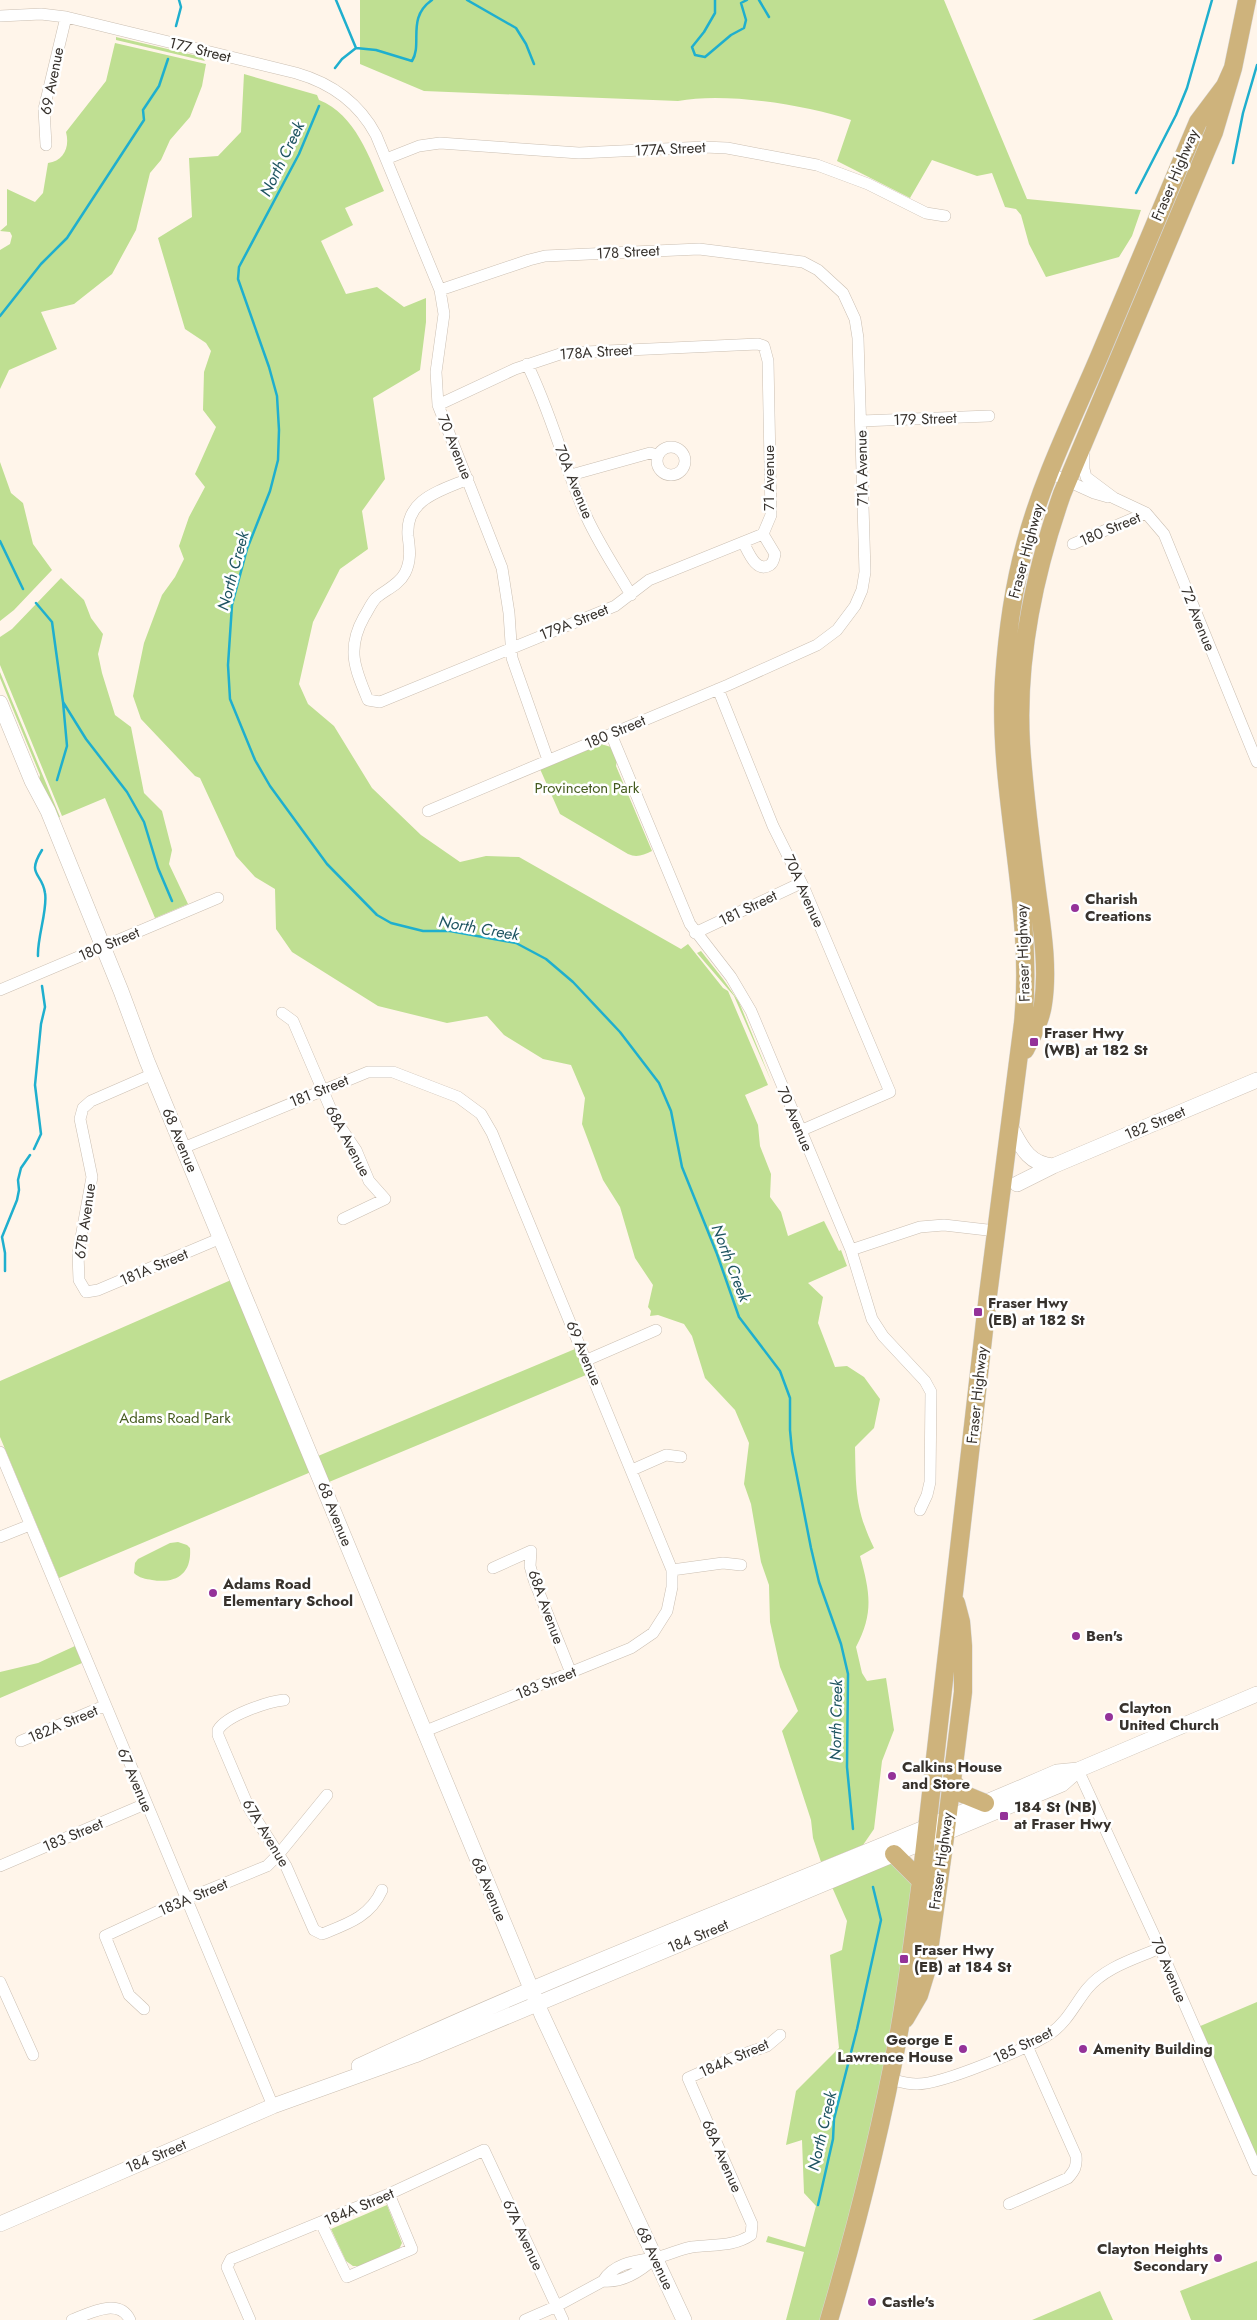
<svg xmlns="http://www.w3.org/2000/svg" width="1257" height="2320" viewBox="0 0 1257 2320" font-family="Jost,sans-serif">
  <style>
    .green { fill: #bfdf92 }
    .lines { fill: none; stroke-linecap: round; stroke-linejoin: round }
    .stream { stroke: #1fafce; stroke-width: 2.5 }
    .street-casing { stroke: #cbbfb2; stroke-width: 12 }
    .secondary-casing { stroke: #cbbfb2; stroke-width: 16 }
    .primary-casing { stroke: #d7d6d5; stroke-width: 19 }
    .street { stroke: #fff; stroke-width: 11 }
    .secondary { stroke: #fff; stroke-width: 15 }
    .primary { stroke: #ceb37c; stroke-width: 18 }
    .poi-dot { fill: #943299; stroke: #fff; stroke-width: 2 }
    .labels { text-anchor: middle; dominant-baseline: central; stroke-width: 5; stroke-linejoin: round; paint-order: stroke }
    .street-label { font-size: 15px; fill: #37322d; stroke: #fff }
    .park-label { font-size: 15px; fill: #455b1f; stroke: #fff }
    .poi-label { font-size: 15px; font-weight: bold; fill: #37322d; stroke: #fff; text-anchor: start }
    .water-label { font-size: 16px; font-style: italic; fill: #1e5461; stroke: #fff }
  </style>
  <rect width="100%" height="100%" fill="#fff5ea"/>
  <path class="green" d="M 360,0 L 944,0 L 1027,199 L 1141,210 L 1132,236 L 1119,257 L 1046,277 L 1029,244 L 1021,215 L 1016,209 L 1005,207 L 992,173 L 977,176 L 932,160 L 910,198 L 837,161 L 851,120 C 806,105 726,92 678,101 L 424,91 L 360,64 Z
    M 116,37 L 202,57 L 205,61 L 116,40 Z
    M 115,43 L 206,64 L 202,86 L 190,117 L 170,140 L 161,160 L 150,173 L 136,230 L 112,274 L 74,304 L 41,312 L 57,349 L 9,370 L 0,389 L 0,250 L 10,244 L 12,236 L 10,232 L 0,231 L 7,225 L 7,189 L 35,202 L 43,193 L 48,163 C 64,161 70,147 66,132 L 106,81 Z
    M 244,74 L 317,95 L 319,100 C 356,115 369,157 384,191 L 345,208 L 353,225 L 321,241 L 346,294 L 377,287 L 404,307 L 426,298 L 426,322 L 420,370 L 373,398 L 385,479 L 362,511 L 368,549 L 340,569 L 313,622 L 299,684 L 308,704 L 334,726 L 372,788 L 421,835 L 460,862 L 486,856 L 519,857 L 681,949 L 688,944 L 723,988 L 728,991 L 768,1085 L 745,1095 L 758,1125 L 760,1146 L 771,1174 L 770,1197 L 781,1212 L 788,1236 L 824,1221 L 839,1251 L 841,1250 L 847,1266 L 808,1283 L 823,1297 L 818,1323 L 835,1367 L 847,1366 L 864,1377 L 880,1399 L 874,1428 L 855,1447 C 856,1489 855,1509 874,1548 L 860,1556 C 870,1592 874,1613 856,1647 L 862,1673 L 867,1681 L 886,1678 L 894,1730 L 882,1761 L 874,1829 L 863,1845 L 821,1862 L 813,1838 L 811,1820 L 782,1731 L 798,1711 L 780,1667 L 770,1622 L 769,1585 L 761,1562 L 751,1504 L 744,1484 L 749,1443 L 735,1410 L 705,1378 L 692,1336 L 684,1324 L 658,1315 L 650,1316 L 651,1311 L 648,1307 L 653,1285 L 635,1258 L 620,1207 L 603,1180 L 582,1124 L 585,1098 L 571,1065 L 543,1059 L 504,1035 L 487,1016 L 447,1023 L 378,1006 L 292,952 L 276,929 L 275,889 L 255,877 L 236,856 L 200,778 L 195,776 L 141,719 L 133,696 L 144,643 L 162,595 L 175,577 L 184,559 L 179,546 L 189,517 L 205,487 L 195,474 L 216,427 L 203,410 L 204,372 L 211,351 L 206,343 L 185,329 L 158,238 L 192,217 L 189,158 L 218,156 L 241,132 Z
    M 0,462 L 11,493 L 23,503 L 33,544 L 52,570 L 14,610 L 0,621 Z
    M 61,578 L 84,600 L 91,618 L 103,634 L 98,654 L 102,673 L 115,715 L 131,727 L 144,793 L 162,811 L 172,850 L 169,864 L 188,904 L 155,918 L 105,798 L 62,816 L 0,665 L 0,637 L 12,629 Z
    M 0,672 L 60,817 L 58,818 L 39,780 L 40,775 L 0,678 Z
    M 601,744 L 611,747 L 617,760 L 616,766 L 652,851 C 643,855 637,858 628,854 L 560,814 L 540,769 Z
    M 701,951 L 723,979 L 739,1002 L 772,1083 L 734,996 L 697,953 Z
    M 231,1280 L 311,1472 L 59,1578 L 0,1437 L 0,1381 Z
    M 575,1349 L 586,1375 L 329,1482 L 318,1456 Z
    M 178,1542 L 187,1545 L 190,1548 C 192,1574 176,1584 152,1580 C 146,1579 139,1578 134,1573 L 135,1563 L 138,1559 L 170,1543 Z
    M 75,1646 L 82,1663 L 0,1698 L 0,1672 L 38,1663 Z
    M 887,1864 L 894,1864 L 912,1882 L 899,1989 L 869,2146 L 823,2320 L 786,2320 L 804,2252 L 766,2242 L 768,2236 L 805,2247 L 816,2206 L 804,2193 L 802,2140 L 786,2145 L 796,2091 L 839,2048 L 830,1955 L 842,1950 L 847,1921 L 832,1887 Z
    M 1257,2002 L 1257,2175 L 1198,2027 Z
    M 387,2205 L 402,2243 L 399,2249 L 360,2266 L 353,2266 L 346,2261 L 331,2229 Z
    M 1257,2261 L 1257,2320 L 1191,2320 L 1180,2291 Z
    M 1100,2291 L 1113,2320 L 1032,2320 Z"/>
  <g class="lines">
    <path class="stream" d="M 467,0 L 516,28 L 526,44 L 534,64
      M 715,0 L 715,13 L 704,32 L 692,47 L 695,55 L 705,57 L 731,35 L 744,28 L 746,20 L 741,3 L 747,0
      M 759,0 L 769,17
      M 176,26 L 181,7 L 179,0
      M 356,48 L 376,50 L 412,61 C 423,44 406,18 432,0
      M 335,68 L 342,59 L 356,48 L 336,0
      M 319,106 L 299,154 L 239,267 L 238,279 L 269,367 L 277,396 L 279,430 L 278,460 L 270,491 L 247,549 L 232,605 L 228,665 L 230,699 L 255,760 L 270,786 L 327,864 L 377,915 L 391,923 L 423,931 L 450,931 L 516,943 L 546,959 L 573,982 L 620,1032 L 659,1083 L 671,1111 L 682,1167 L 717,1254 L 739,1317 L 780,1371 L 790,1398 L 790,1430 L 792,1451 L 811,1548 L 819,1582 L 841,1644 L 848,1674 L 847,1767 L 853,1829
      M 1233,163 L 1243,113 L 1257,65
      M 1136,193 L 1176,115 L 1187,88 L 1212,0
      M 0,316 L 41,264 L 67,238 L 144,120 L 143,110 L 159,86 L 168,59
      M 0,541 L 23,589
      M 36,603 L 52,622 L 63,702 L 67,746 L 57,780
      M 63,702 L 86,739 L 127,792 L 144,822 L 158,868 L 172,901
      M 38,956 C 37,938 48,909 45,893 C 42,872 26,876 42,850
      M 34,1149 L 41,1134 L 35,1085 L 41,1024 L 45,1007 L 42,986
      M 5,1271 L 5,1253 L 2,1237 L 17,1200 L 19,1190 L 18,1180 L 21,1168 L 30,1155
      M 818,2205 L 833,2139 L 834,2119 L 857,2029 L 881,1920 L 873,1887"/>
    <g class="street-casing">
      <path id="street" d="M 0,16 L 41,14 L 66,17 L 296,73 C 331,83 359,103 376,135 L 440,290 L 444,314 L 436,372 L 438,405 L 502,568 L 509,613 L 512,658 L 548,760
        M 46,145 L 44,109 L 66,17
        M 386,159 L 419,146 L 440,143 L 579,153 L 704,147 L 727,148 L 817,165 L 868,184 L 926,213 L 945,216
        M 527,364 C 551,412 563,463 584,511 C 596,540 615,567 631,595
        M 438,405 L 515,369 L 563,353 L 758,344 L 764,346 L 768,361 L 771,515 L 763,534
        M 861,421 L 989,416
        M657 461a14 14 0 1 1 28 0a14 14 0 1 1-28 0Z
        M 1084,451 L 1084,469 L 1086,477 L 1114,498 L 1146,513 L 1164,534 L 1257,762
        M 1050,473 L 1094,493 L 1108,497
        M 571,475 L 650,453 L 658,455
        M 468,479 C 440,491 405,499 408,536 C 410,550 411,561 405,573 C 399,585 385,590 376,598 C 371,603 368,611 364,617 C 346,649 355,669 368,700 L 380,702 L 615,606 L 649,580 L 763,534
        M 743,542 C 748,551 756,574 770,565 C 774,562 774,558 775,554 L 763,534
        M 1073,544 L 1146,513
        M 718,689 L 773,826 L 804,888 L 890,1092 L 800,1131
        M 611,734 L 690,924 L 731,977 L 751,1011 L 851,1250 L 872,1319 L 883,1336 L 925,1381 L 931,1392 L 930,1482 L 927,1495 L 920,1510
        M 428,811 L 728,685 L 817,645 L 837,630 L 855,606 L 862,590 L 865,572 L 858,338 L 855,319 L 843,293 L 818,270 L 803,262 L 699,249 L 545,256 L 529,260 L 440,290
        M 695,933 L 801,883
        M 0,990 L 218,898
        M 282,1013 L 293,1021 L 335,1119 L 356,1150 L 369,1181 L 385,1199 L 343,1219
        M 153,1074 L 91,1101 L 83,1108 L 80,1119 L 92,1177 L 78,1254 L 79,1280 L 86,1292 L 98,1290 L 221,1238
        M 183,1148 L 368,1072 L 393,1072 L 458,1097 L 481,1114 L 492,1133 L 672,1570 L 672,1587 L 667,1611 L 653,1633 L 631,1648 L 423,1732
        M 851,1250 L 920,1227 L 944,1225 L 996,1231
        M 587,1360 L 656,1330
        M 0,1452 L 273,2106
        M 632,1470 L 666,1455 L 681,1457
        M 0,1537 L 30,1525
        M 493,1568 L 531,1551 L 530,1566 L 534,1580 L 571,1673
        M 672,1570 L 723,1563 L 741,1565
        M 284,1700 C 267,1702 227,1715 218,1730 L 218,1735 L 249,1808 L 286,1866 L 314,1930 L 322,1934 C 347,1924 370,1917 382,1890
        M 21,1741 L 104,1706
        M 1078,1770 L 1160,1948 L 1257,2170
        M 0,1866 L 145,1804
        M 0,1982 L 33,2055
        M 144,2009 L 129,1995 L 105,1936 L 174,1904 L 267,1866 L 278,1855 L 327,1795
        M 889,2079 C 898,2081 907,2084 916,2084 C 941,2085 1029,2048 1051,2033 C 1067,2022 1075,2004 1087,1989 C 1105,1967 1135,1959 1160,1948
        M 1009,2204 L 1068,2178 C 1075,2170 1077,2166 1076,2156 L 1027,2046
        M 321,2223 L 347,2277 L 412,2249 L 389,2194
        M 603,2281 C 614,2263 636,2261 654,2258 C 667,2256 679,2249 692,2247 C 714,2244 733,2247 751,2235 L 752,2224 L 688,2078 L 735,2057 L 767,2046 L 780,2035
        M 603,2281 C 623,2283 642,2270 655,2258
        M 72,2320 C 90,2313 119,2297 130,2320
        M 250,2320 L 227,2267 L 231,2259 L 389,2194 L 484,2150 L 563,2320
        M 525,2320 L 557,2306 L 603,2281"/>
    </g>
    <g class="secondary-casing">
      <path id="secondary" d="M 0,703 L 32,781 L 48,811 L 121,991 L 147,1061 L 542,2015 L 684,2320
        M 1010,1126 C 1021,1146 1028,1164 1053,1166
        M 1017,1184 L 1053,1166 L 1257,1080
        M 359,2066 C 588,1959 825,1873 1057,1772 L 1078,1770 L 1257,1694
        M 0,2224 L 273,2106 L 415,2055 L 1062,1784 L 1078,1770"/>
    </g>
    <g class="primary-casing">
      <path id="primary" d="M 1025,1050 C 1032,1036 1041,1020 1043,1004 C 1049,965 1041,923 1036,883 C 1030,837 1024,790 1021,744 C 1016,659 1034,574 1062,494 L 1214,132 L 1233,68 L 1247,0
        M 952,1781 L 963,1794 L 985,1803
        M 894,1854 L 921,1881
        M 905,2019 L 919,1995 L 926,1972 L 944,1845 L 963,1692 L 963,1646 L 961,1622 L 956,1603
        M 829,2320 C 857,2225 881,2129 899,2032 C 908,1982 914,1931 921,1881 L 988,1295 L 1023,1023 C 1035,908 997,795 1004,680 C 1007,635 1013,589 1025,545 C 1042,480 1073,418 1099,357 C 1132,279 1165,200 1198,122 L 1225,86 L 1233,68"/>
    </g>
    <use href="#street" class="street"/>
    <use href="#secondary" class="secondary"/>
    <use href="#primary" class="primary"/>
  </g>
  <g class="poi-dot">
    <circle cx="1075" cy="908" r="5"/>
    <rect x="1029" y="1037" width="10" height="10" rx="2.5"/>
    <rect x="973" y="1307" width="10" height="10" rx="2.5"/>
    <circle cx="213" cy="1593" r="5"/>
    <circle cx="1076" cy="1636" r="5"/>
    <circle cx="1109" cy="1717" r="5"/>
    <circle cx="892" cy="1776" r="5"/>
    <rect x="999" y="1811" width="10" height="10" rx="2.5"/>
    <rect x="899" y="1954" width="10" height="10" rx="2.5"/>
    <circle cx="963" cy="2049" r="5"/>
    <circle cx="1083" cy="2049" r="5"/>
    <circle cx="1218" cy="2258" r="5"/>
    <circle cx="872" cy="2302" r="5"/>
  </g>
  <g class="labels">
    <g class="street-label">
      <text transform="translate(200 50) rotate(14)">177 Street</text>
      <text transform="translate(52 81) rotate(-79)">69 Avenue</text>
      <text transform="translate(670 149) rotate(-3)">177A Street</text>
      <text transform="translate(1175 175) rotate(-67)">Fraser Highway</text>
      <text transform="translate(628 252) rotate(-3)">178 Street</text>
      <text transform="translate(596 352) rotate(-4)">178A Street</text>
      <text transform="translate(925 419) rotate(-2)">179 Street</text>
      <text transform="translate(455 447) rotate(68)">70 Avenue</text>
      <text transform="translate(862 468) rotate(-91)">71A Avenue</text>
      <text transform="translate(769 478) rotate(-90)">71 Avenue</text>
      <text transform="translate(574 482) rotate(68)">70A Avenue</text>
      <text transform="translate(1110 529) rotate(-23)">180 Street</text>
      <text transform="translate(1026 551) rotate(-75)">Fraser Highway</text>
      <text transform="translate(1198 619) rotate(68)">72 Avenue</text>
      <text transform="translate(574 622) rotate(-22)">179A Street</text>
      <text transform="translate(615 732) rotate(-23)">180 Street</text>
      <text transform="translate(804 891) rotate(66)">70A Avenue</text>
      <text transform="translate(748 908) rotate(-26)">181 Street</text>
      <text transform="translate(109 944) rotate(-23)">180 Street</text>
      <text transform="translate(1023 953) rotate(-92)">Fraser Highway</text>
      <text transform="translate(319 1091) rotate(-22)">181 Street</text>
      <text transform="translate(795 1119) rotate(67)">70 Avenue</text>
      <text transform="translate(1155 1123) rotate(-23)">182 Street</text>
      <text transform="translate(180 1140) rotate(67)">68 Avenue</text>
      <text transform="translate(348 1141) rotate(62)">68A Avenue</text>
      <text transform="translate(85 1221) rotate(-82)">67B Avenue</text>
      <text transform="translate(154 1267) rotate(-23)">181A Street</text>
      <text transform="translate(584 1353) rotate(67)">69 Avenue</text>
      <text transform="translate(977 1395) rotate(-84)">Fraser Highway</text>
      <text transform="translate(335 1514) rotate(68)">68 Avenue</text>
      <text transform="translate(546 1607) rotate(70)">68A Avenue</text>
      <text transform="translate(546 1683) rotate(-22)">183 Street</text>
      <text transform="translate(63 1724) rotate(-23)">182A Street</text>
      <text transform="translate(135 1780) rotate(67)">67 Avenue</text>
      <text transform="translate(266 1833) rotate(59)">67A Avenue</text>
      <text transform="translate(73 1835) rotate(-23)">183 Street</text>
      <text transform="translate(941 1861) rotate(-82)">Fraser Highway</text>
      <text transform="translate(489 1889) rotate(67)">68 Avenue</text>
      <text transform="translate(193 1897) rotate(-23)">183A Street</text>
      <text transform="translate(698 1936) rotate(-23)">184 Street</text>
      <text transform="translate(1169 1970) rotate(67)">70 Avenue</text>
      <text transform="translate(1023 2045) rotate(-26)">185 Street</text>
      <text transform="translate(734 2058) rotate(-24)">184A Street</text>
      <text transform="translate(156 2156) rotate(-23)">184 Street</text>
      <text transform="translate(722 2156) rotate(66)">68A Avenue</text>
      <text transform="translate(359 2207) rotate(-23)">184A Street</text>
      <text transform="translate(523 2235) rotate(65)">67A Avenue</text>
      <text transform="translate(655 2258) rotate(65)">68 Avenue</text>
    </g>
    <g class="park-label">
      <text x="587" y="788">Provinceton Park</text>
      <text x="175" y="1418">Adams Road Park</text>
    </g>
    <g class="poi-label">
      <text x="1085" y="899">Charish<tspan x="1085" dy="17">Creations</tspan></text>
      <text x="1044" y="1033">Fraser Hwy<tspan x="1044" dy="17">(WB) at 182 St</tspan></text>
      <text x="988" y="1303">Fraser Hwy<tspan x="988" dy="17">(EB) at 182 St</tspan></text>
      <text x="223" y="1584">Adams Road<tspan x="223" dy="17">Elementary School</tspan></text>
      <text x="1086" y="1636">Ben's</text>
      <text x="1119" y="1708">Clayton<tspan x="1119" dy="17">United Church</tspan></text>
      <text x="902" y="1767">Calkins House<tspan x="902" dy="17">and Store</tspan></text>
      <text x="1014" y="1807">184 St (NB)<tspan x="1014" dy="17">at Fraser Hwy</tspan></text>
      <text x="914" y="1950">Fraser Hwy<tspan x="914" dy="17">(EB) at 184 St</tspan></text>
      <text x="953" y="2040" text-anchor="end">George E<tspan x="953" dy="17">Lawrence House</tspan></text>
      <text x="1093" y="2049">Amenity Building</text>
      <text x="1208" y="2249" text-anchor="end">Clayton Heights<tspan x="1208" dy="17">Secondary</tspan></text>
      <text x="882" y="2302">Castle's</text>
    </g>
    <g class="water-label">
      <text transform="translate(282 159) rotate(-64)">North Creek</text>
      <text transform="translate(233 571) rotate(-75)">North Creek</text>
      <text transform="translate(479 928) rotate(10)">North Creek</text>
      <text transform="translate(731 1263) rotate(69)">North Creek</text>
      <text transform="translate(836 1720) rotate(-89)">North Creek</text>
      <text transform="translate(822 2131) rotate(-77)">North Creek</text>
    </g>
  </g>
</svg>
